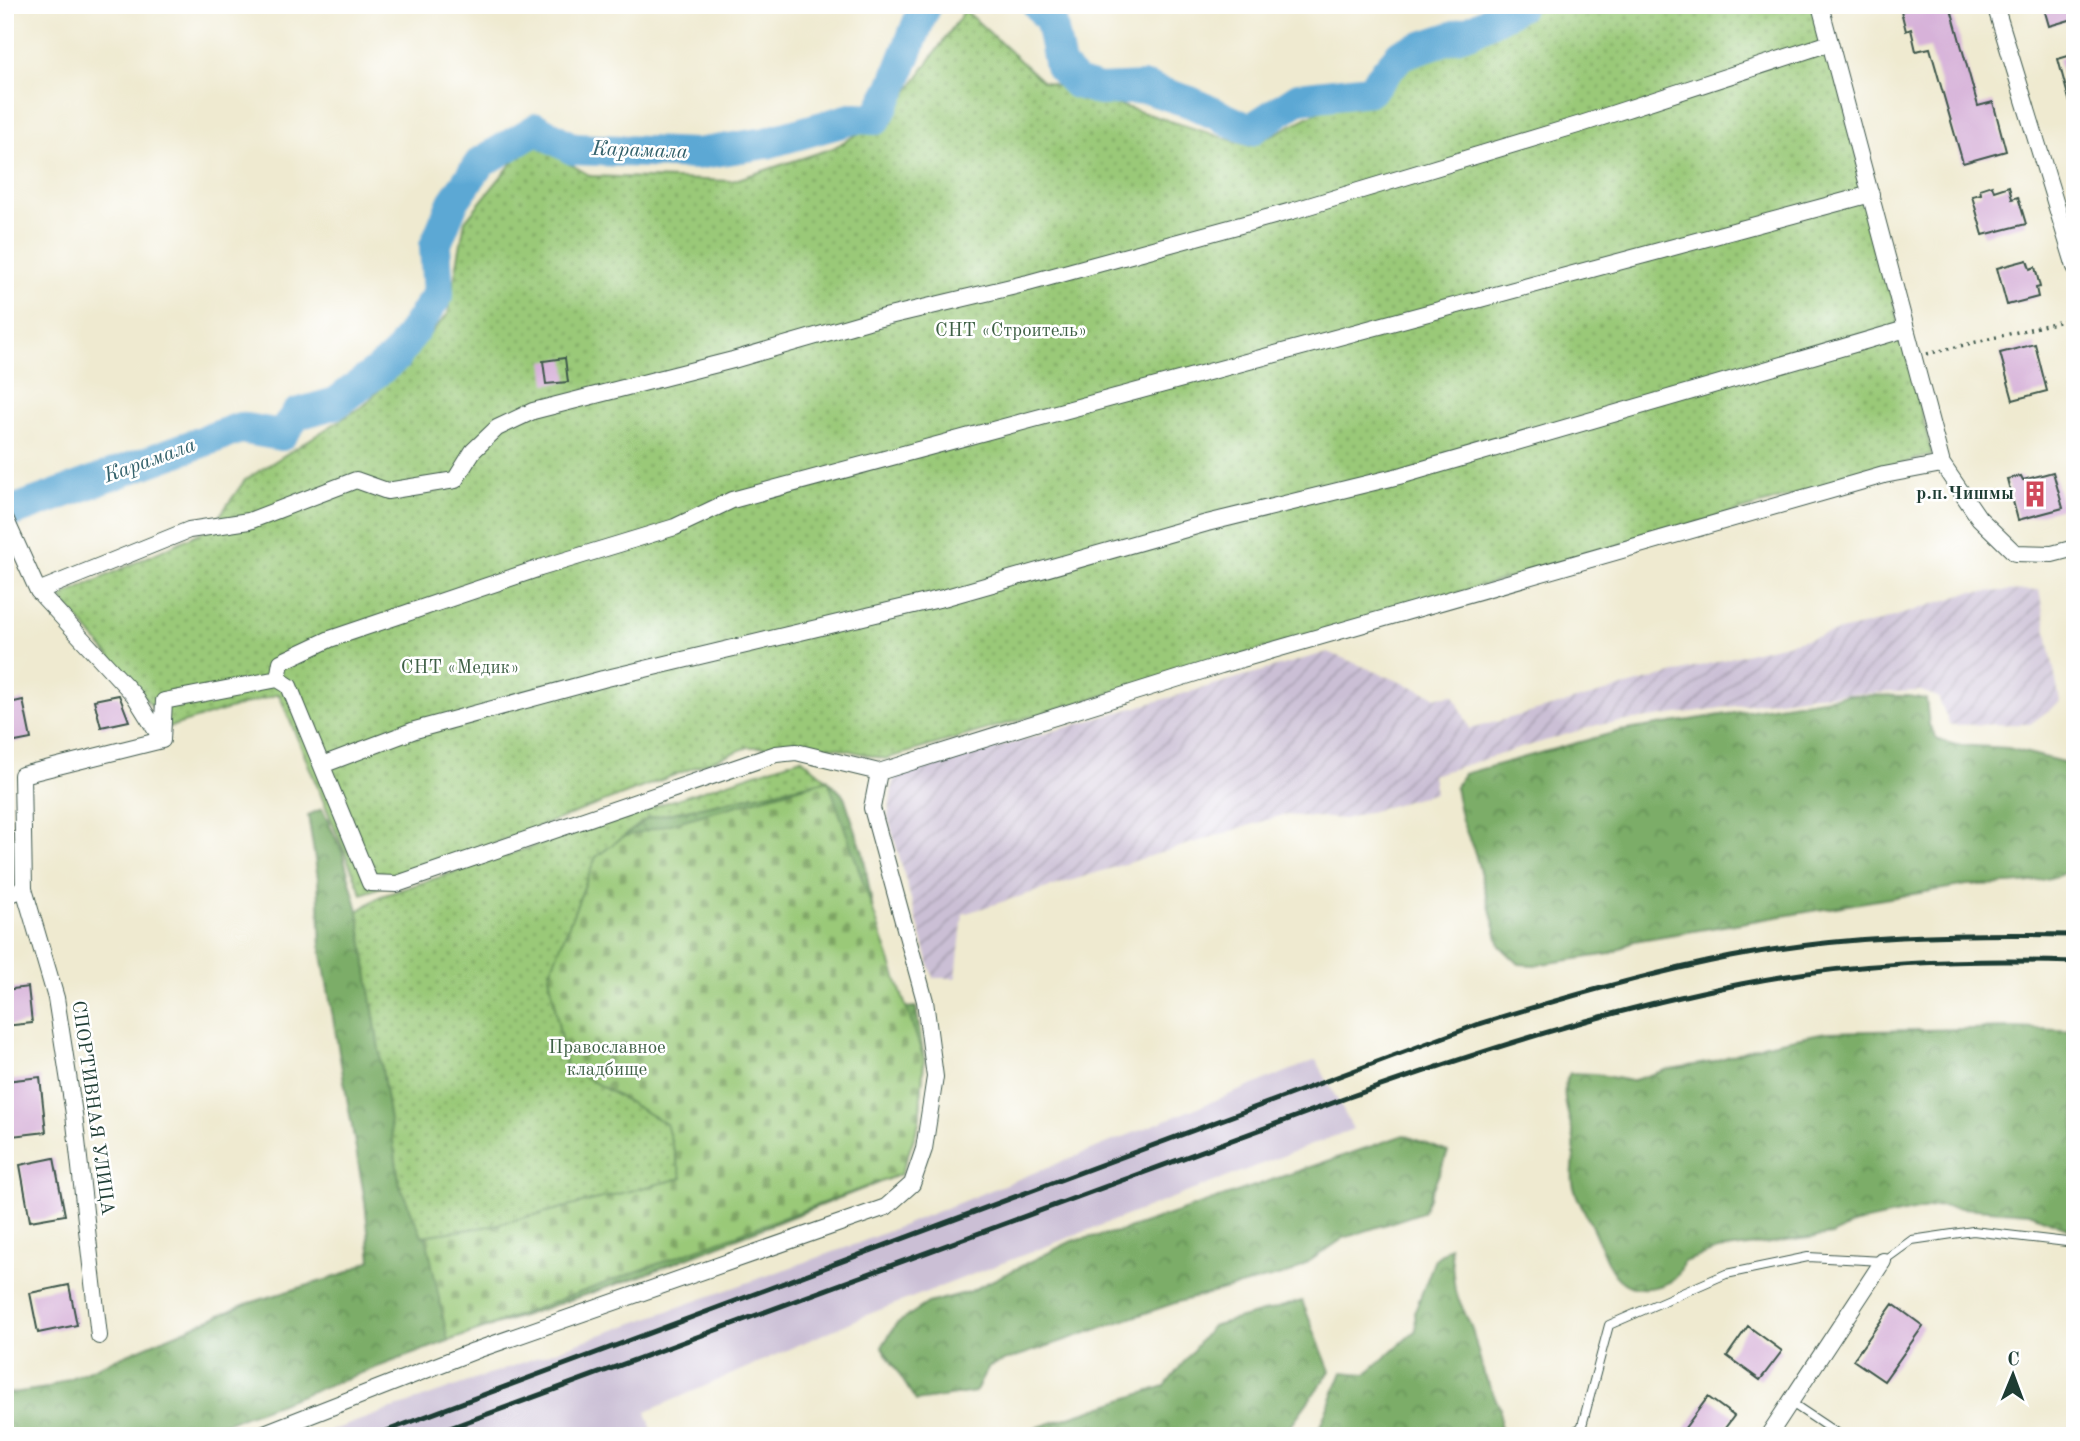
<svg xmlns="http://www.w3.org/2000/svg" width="2080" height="1441" viewBox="0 0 2080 1441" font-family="'Old Standard TT',serif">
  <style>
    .industrial { fill: url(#industrial-furrows) }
    .railway { fill: #cbbfd5 }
    .forest { fill: url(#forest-crowns); stroke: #4d754e; stroke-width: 2 }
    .cemetery { fill: url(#cemetery-stones); stroke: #5c8356; stroke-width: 2 }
    .garden { fill: url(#garden-dots); stroke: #5c8356; stroke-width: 2 }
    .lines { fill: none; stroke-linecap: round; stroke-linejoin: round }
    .river { stroke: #5ba8d4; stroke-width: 32 }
    .building { fill: #d7b2d9 }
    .lane-casing { stroke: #3e574b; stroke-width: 10 }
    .street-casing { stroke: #3e574b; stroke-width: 18 }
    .path { stroke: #3e574b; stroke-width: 3.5; stroke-dasharray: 2 5; stroke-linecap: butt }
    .lane { stroke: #fff; stroke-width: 8 }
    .street { stroke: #fff; stroke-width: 16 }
    .rail { stroke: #1f3d34; stroke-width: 5 }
    .labels { text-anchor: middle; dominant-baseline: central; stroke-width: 5; stroke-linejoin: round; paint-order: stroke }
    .park-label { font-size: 19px; fill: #3e6045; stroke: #fff }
    .poi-label { font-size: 19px; font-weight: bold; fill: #1f3d34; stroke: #fff; text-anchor: end }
    .street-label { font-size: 19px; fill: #1f3d34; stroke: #fff }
    .water-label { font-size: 21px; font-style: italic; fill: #34626c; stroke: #fff }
  </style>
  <defs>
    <pattern id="industrial-furrows" width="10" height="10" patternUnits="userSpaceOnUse" patternTransform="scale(1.75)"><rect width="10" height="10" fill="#cbbfd5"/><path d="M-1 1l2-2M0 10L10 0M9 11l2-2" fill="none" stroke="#a49cae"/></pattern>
    <pattern id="forest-crowns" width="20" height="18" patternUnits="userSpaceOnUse" patternTransform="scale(1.75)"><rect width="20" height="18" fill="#7bad68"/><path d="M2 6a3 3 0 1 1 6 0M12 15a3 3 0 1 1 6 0" fill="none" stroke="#648e56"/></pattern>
    <pattern id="cemetery-stones" width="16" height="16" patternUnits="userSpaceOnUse" patternTransform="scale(1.75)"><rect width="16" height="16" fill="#9ac978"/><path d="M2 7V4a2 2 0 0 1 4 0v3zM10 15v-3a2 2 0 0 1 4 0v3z" fill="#7da463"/></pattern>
    <pattern id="garden-dots" width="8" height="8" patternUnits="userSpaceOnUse" patternTransform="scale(1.75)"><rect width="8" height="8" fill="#9ac978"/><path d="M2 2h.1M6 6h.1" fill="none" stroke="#7da463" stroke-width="1.8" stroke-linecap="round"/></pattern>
  </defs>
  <rect width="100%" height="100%" fill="#fff"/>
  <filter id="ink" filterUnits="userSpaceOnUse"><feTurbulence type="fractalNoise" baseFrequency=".0143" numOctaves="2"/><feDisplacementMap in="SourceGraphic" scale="14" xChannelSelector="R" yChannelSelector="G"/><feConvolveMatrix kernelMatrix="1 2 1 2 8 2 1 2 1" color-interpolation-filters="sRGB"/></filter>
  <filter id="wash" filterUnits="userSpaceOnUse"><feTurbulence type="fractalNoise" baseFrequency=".00686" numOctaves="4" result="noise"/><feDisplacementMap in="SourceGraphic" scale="28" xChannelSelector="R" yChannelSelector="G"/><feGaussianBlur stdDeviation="1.57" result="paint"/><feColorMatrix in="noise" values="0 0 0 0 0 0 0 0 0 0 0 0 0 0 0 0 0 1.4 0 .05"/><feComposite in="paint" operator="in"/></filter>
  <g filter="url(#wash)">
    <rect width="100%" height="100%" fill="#efead0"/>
    <path class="industrial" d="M 2039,590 L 2060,702 L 2030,724 L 1950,725 L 1938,697 L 1921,691 L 1815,695 L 1597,725 L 1432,775 L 1435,793 L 1344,819 L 1283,815 L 963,914 L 956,978 L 933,978 L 888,817 L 894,777 L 1328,652 L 1437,697 L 1454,695 L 1470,729 L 1748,653 L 1878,622 L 1971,592 Z"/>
    <path class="railway" d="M 1316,1060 L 1353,1129 L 869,1314 L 646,1412 L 654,1436 L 316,1436 L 856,1244 Z"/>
    <path class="forest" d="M 1848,695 L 1909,696 L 1926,699 L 1929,725 L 1938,740 L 1956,745 L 2008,748 L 2075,765 L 2075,868 C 2046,885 1999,885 1967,885 L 1634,941 L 1610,954 L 1535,965 L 1519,964 L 1500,946 L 1475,853 L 1462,821 L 1455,788 L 1463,774 L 1620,731 Z
      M 828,780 L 844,796 L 863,853 L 890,1009 L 916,1007 L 924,1059 L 919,1123 L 901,1174 L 638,1277 L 448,1341 L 191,1436 L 5,1436 L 5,1394 L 47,1388 L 246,1304 L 342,1275 L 371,1260 L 365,1201 L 321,949 L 318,878 L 308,815 L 322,809 L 342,851 L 358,911 L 400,1186 L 596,857 L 648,818 Z
      M 2016,1028 L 2075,1031 L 2075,1231 L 2029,1213 L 1936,1206 L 1853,1224 L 1832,1235 L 1718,1250 L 1683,1262 C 1679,1278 1673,1282 1659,1286 C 1612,1299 1607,1257 1592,1227 C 1586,1214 1575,1197 1573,1183 C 1571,1169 1576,1154 1574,1140 C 1571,1117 1557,1093 1570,1073 L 1595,1074 L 1631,1081 L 1665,1070 L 1712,1062 L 1766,1044 L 1826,1032 Z
      M 1404,1135 L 1448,1152 L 1423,1212 L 1344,1238 L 1293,1272 L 1178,1302 L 989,1366 L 975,1392 L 916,1401 L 882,1347 L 896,1324 L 928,1303 L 969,1292 L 1072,1241 L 1122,1231 Z
      M 1450,1247 L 1455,1291 L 1472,1329 L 1484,1374 L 1500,1408 L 1500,1436 L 1316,1436 L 1342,1372 L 1366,1374 L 1416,1330 L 1415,1311 L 1435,1259 Z
      M 1302,1301 L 1330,1371 L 1283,1436 L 1011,1436 L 1165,1386 L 1212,1326 Z"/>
    <path class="cemetery" d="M 828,780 L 924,1059 L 919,1123 L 901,1174 L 448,1341 L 358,911 Z"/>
    <path class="garden" d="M 1532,5 L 1820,5 L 1932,455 L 885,759 L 834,747 L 748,747 L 362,894 L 279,694 L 169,727 L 60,597 L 211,528 L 245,480 L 366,404 L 448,314 L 465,221 L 530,141 L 591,176 L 732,181 L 833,148 L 892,114 L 965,10 L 1042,81 L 1250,146 Z
      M 801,758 L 828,780 L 648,818 L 596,857 L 549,975 L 566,1066 L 666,1124 L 682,1178 L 491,1226 L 422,1236 L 400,1186 L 358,911 L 379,897 Z"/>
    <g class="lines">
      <path class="river" d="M 1038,5 L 1051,21 L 1060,66 L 1076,83 L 1100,90 L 1146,88 L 1190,102 L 1250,130 L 1299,98 L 1370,90 L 1401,54 L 1471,31 L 1520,5
        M 5,514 L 240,428 L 281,435 L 297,414 L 336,403 L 396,357 L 438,294 L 435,246 L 453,202 L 480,163 L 537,129 L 573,149 L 696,154 L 766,143 L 855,118 L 876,119 L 893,87 L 925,5"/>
    </g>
    <g id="blocks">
      <path class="building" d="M 1924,5 L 1950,5 L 1978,106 L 1993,102 L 2006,151 L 1963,163 L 1930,48 L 1916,51 L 1911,29 L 1906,31 L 1901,11 Z
        M 2043,5 L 2069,5 L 2073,19 L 2049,26 Z
        M 2075,54 L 2075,102 L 2070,103 L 2058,59 Z
        M 1992,185 L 1994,191 L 2009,186 L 2012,199 L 2018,197 L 2026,224 L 1983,235 L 1972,196 L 1981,194 L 1980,189 Z
        M 2027,260 L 2030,269 L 2035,267 L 2040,287 L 2036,288 L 2038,297 L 2007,305 L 1997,268 Z
        M 2035,344 L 2047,391 L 2013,400 L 2000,353 Z
        M 565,358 L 568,382 L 546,384 L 543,361 Z
        M 2053,472 L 2063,508 L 2018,520 L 2007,479 L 2021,476 L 2023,480 Z
        M 119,695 L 129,721 L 101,727 L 94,700 Z
        M 23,700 L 31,739 L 5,744 L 5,704 Z
        M 28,987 L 32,1023 L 5,1026 L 5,990 Z
        M 40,1077 L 46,1132 L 12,1136 L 6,1081 Z
        M 54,1158 L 65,1215 L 30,1221 L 20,1165 Z
        M 69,1285 L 77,1325 L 38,1333 L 30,1293 Z
        M 1893,1304 L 1923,1326 L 1884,1381 L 1853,1360 Z
        M 1748,1326 L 1782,1351 L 1760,1380 L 1727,1356 Z
        M 1708,1397 L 1734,1416 L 1719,1436 L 1679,1436 Z"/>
    </g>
  </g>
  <g filter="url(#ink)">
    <use href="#blocks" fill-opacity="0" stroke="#3e574b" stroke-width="2"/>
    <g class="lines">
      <g class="lane-casing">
        <path id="lane" d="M 1790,1402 L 1841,1436
          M 1580,1433 L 1609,1325 L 1726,1274 L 1808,1257 L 1883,1261 L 1912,1240 L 1973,1231 L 2075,1243"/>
      </g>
      <g class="street-casing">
        <path id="street" d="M 1820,5 L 1942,464 L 1979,518 L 2015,553 L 2052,554 L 2075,548
          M 1995,5 L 2075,267
          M 5,518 L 38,591 L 134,695 L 162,740 L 164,701 L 278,679 L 289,686 L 370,883 L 397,884 L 776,754 L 796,752 L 879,772
          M 38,591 L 189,530 L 249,521 L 356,480 L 387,491 L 455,480 L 473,451 L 497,428 L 533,411 L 733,360 L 868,321 L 1028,283 L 1292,211 L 1581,124 L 1830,43
          M 278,679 L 281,662 L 330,639 L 540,568 L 675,527 L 732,500 L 1871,194
          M 322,765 L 415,730 L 603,679 L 943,598 L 1207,523 L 1403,475 L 1906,329
          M 24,889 L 56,998 L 74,1114 L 99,1336
          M 5,896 L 24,889 L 22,775 L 162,740
          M 257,1436 L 474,1351 L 886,1207 L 912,1184 L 924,1149 L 935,1077 L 925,1001 L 872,808 L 879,772 L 1221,665 L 1884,475 L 1942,464
          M 1574,1436 L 1581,1432 L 1586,1436
          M 1768,1436 L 1883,1261"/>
      </g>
      <path class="path" d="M 1927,354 L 2075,318"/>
      <use href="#lane" class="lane"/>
      <use href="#street" class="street"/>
      <path class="rail" d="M 373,1436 L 1479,1024 C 1562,998 1645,974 1731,957 C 1844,935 1960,933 2075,935
        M 428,1436 L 1349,1097 C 1478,1052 1607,1010 1741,984 C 1850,962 1964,959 2075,962"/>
    </g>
  </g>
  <defs>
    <g id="building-bare" transform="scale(2.1)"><path d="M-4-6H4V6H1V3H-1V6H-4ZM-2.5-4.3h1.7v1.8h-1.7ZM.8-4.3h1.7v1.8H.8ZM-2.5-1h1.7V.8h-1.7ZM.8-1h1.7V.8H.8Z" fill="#d1495b" stroke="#fff" stroke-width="2.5" paint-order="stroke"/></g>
  </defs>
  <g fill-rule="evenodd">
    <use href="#building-bare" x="2035" y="494"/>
  </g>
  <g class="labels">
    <g class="park-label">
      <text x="1011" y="331">СНТ «Строитель»</text>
      <text x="460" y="668">СНТ «Медик»</text>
      <text x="607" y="1048">Православное<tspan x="607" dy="22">кладбище</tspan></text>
    </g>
    <g class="poi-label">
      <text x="2014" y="494">р.п.Чишмы</text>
    </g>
    <g class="street-label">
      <text transform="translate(92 1108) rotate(82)">СПОРТИВНАЯ УЛИЦА</text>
    </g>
    <g class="water-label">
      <text transform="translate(640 151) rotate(2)">Карамала</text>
      <text transform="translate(150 461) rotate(-20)">Карамала</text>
    </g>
  </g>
  <rect width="2080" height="1441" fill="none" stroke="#fff" stroke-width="28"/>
  <g transform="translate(2013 1375) rotate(1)" stroke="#ffffff" stroke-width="5" paint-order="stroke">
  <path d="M0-5L12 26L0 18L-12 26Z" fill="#1f3d34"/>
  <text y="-10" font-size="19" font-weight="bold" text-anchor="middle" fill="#1f3d34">С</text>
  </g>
</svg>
